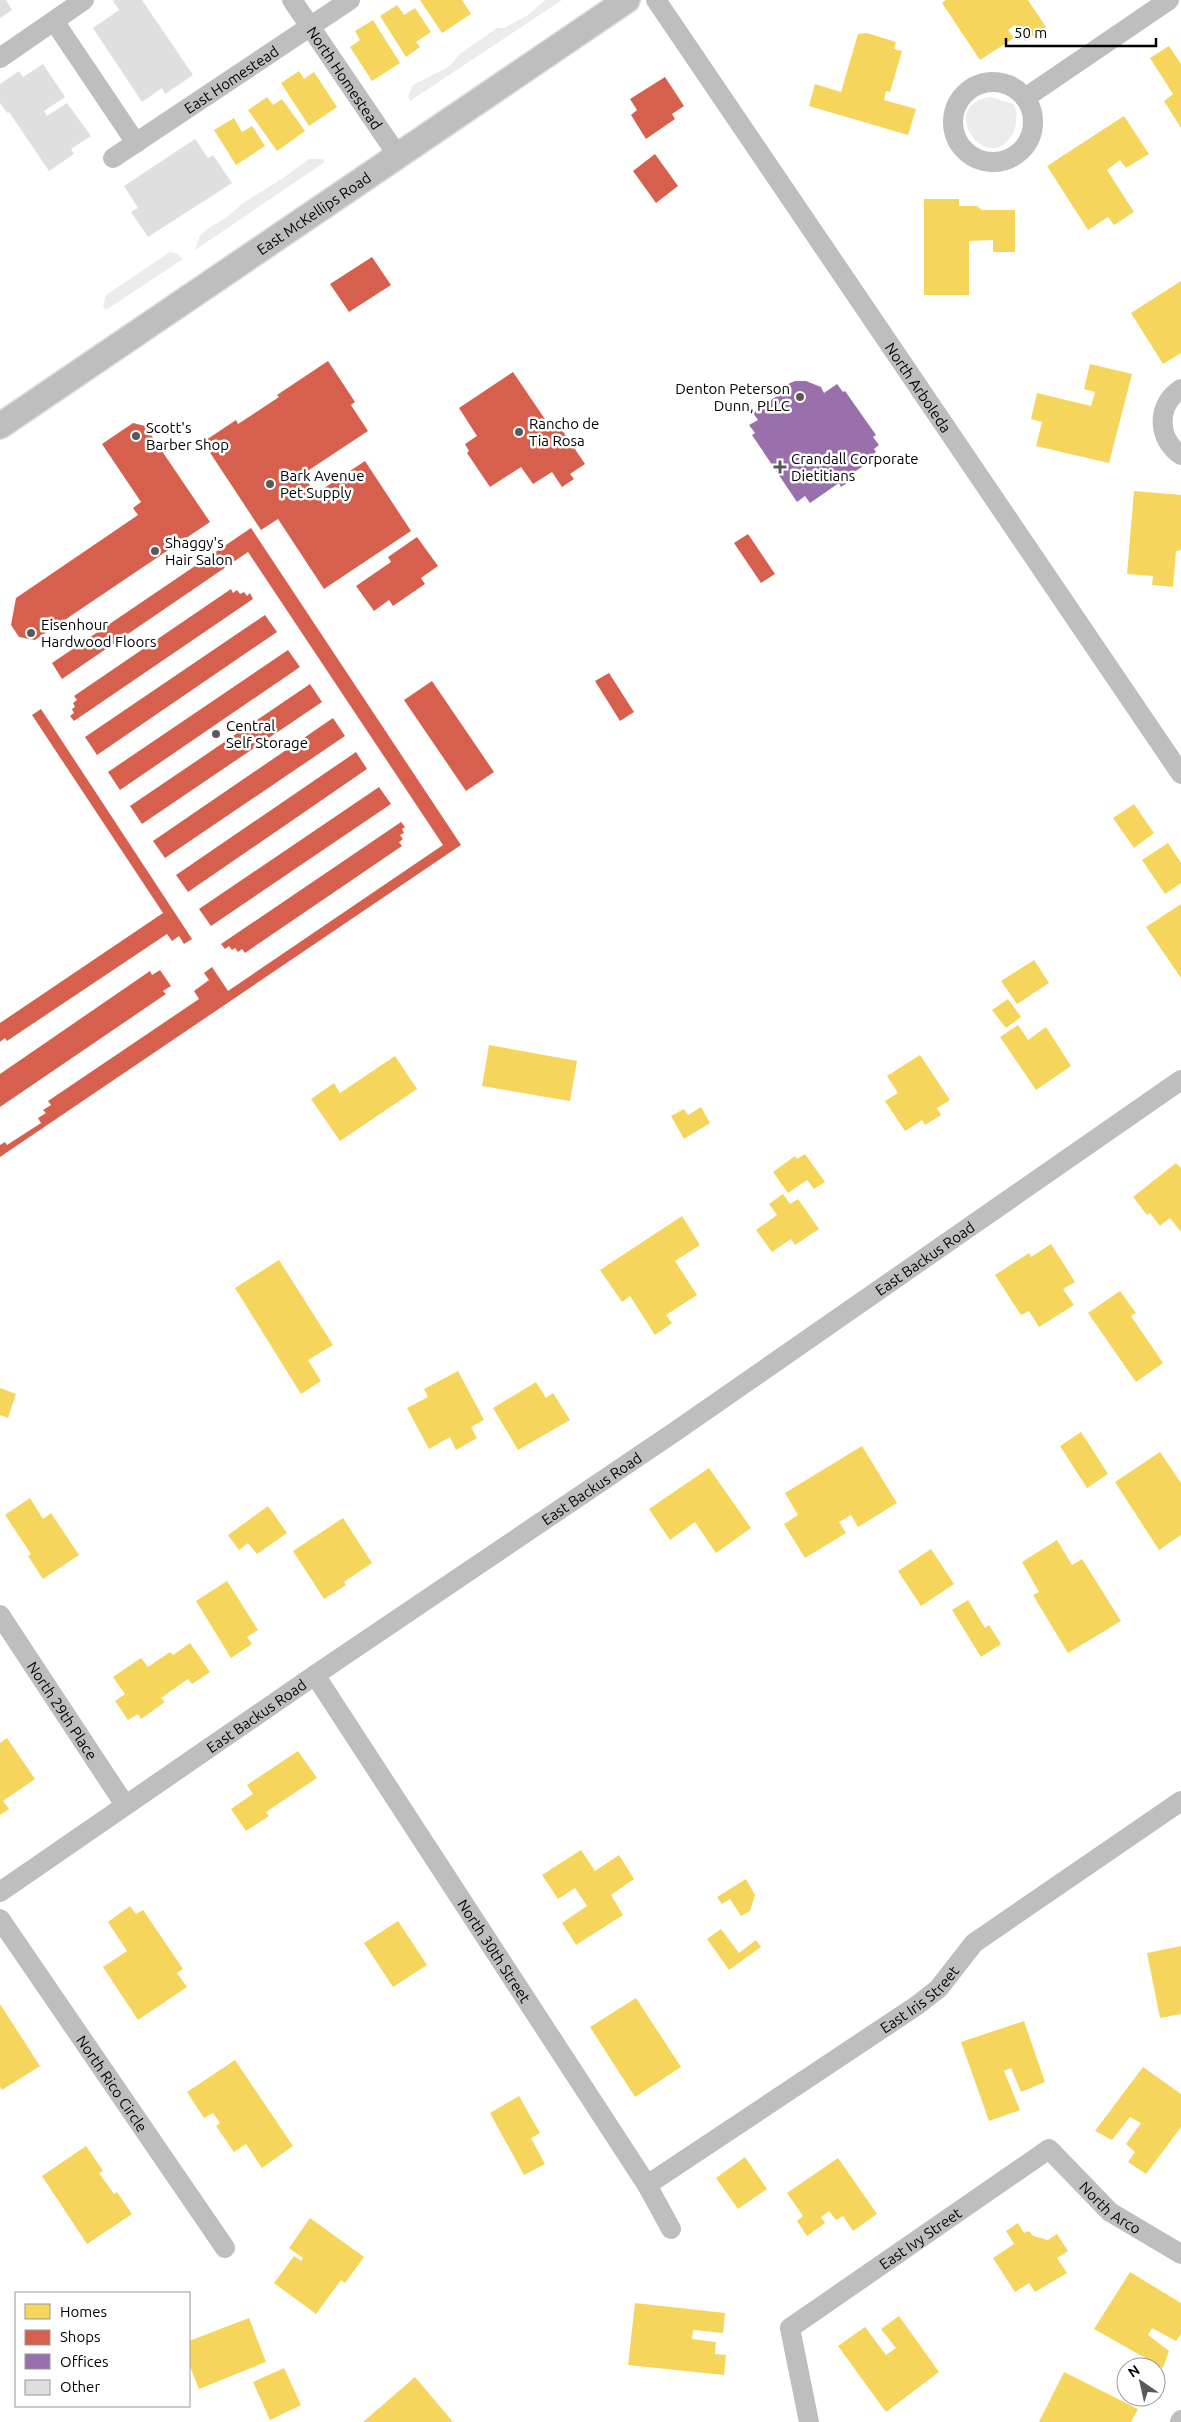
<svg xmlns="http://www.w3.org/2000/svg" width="1181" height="2422" viewBox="0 0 1181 2422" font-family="Ubuntu,sans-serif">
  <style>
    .green { fill: #ececec }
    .homes { fill: #f6d55c }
    .shops { fill: #d6604d }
    .offices { fill: #9970ab }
    .building { fill: #dfdfdf }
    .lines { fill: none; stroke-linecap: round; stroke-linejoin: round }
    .major-casing { stroke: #dbdbdb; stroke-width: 28 }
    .minor { stroke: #bebebe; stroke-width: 20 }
    .major { stroke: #bebebe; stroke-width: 25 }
    .poi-dot { fill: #595959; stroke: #fff; stroke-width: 2 }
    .labels { text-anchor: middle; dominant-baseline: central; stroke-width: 5; stroke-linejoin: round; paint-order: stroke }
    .street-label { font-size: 15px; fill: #000; stroke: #fff }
    .poi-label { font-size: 15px; fill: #000; stroke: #fff; text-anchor: start }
  </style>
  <rect width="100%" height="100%" fill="#fff"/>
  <path class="green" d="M 545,0 L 562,0 L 410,101 L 408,96 L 413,85 L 450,66 L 460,54 L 497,28 L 504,28 L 528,15 Z
    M 990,97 L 1014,104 C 1018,113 1017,126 1012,135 C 988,177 935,106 990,97 Z
    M 309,159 L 322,159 L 325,162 L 195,250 L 200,235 L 207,229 L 227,217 L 243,203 L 283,178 Z
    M 170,252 L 178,254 L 183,259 L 106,310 L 103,306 L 106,295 Z"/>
  <path class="homes" d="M 420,0 L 462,0 L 471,14 L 442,33 Z
    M 946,0 L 1028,0 L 1046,27 L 1025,41 L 1015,25 L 1008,30 L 1014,38 L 980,60 L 942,3 Z
    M 397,5 L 404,15 L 415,8 L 431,32 L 416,42 L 420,47 L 406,57 L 380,16 Z
    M 373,20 L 400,63 L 372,81 L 350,47 L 360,40 L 355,31 Z
    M 867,33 L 896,42 L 894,49 L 902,51 L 890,92 L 886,91 L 884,100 L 916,109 L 908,135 L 809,106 L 815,84 L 841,92 L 858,34 Z
    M 1169,46 L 1181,64 L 1181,128 L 1164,101 L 1173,94 L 1150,58 Z
    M 299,71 L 304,79 L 314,72 L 337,107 L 309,126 L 281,83 Z
    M 267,97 L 273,105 L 282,99 L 305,131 L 277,151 L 248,110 Z
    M 1124,116 L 1149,154 L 1126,168 L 1120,160 L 1107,170 L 1134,212 L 1114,225 L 1108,217 L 1088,230 L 1047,166 Z
    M 234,118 L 242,132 L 252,126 L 265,146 L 236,165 L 214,130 Z
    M 924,199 L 959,199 L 959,206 L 977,206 L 982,210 L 1015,210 L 1015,252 L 993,252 L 993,240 L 969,241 L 969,295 L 924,295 Z
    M 1181,281 L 1181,353 L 1163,364 L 1131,313 Z
    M 1090,364 L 1132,374 L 1109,463 L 1036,446 L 1042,422 L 1031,419 L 1037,393 L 1091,406 L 1095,392 L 1084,389 Z
    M 1134,491 L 1181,495 L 1181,550 L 1176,551 L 1173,587 L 1152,585 L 1153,576 L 1127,574 Z
    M 1134,804 L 1154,833 L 1134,848 L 1113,818 Z
    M 1168,843 L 1181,863 L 1181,883 L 1165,894 L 1142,860 Z
    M 1181,904 L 1181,978 L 1146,927 Z
    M 1034,960 L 1049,983 L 1017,1004 L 1001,981 Z
    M 1008,999 L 1021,1017 L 1006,1028 L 992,1010 Z
    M 1018,1025 L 1028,1040 L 1046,1027 L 1071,1066 L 1036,1090 L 1000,1037 Z
    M 489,1045 L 577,1061 L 570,1101 L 482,1086 Z
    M 920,1055 L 950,1100 L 937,1108 L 941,1115 L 925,1125 L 922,1120 L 905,1131 L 885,1101 L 898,1093 L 887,1076 Z
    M 395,1056 L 417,1089 L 340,1141 L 311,1099 L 334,1083 L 340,1093 Z
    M 701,1107 L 710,1123 L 684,1139 L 671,1116 L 684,1109 L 688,1115 Z
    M 805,1154 L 825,1182 L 814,1189 L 807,1180 L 788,1193 L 773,1172 L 795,1156 L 797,1159 Z
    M 1176,1163 L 1181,1168 L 1181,1232 L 1170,1218 L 1160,1226 L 1150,1213 L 1147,1215 L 1133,1197 Z
    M 783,1194 L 790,1204 L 798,1199 L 819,1229 L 795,1245 L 791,1239 L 772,1252 L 756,1230 L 777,1215 L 769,1204 Z
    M 682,1216 L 700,1245 L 675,1261 L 697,1295 L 666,1315 L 672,1323 L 655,1335 L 630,1296 L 622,1302 L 600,1270 Z
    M 1051,1244 L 1075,1282 L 1063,1289 L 1074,1305 L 1039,1327 L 1029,1311 L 1021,1315 L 995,1275 L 1029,1253 L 1031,1257 Z
    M 279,1260 L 333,1345 L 308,1360 L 321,1381 L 301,1394 L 235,1288 Z
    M 1120,1291 L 1136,1313 L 1131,1316 L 1163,1363 L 1136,1382 L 1088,1313 Z
    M 458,1371 L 484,1420 L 471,1427 L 477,1438 L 456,1450 L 450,1437 L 429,1449 L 407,1408 L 428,1397 L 424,1389 Z
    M 536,1382 L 546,1398 L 553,1393 L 570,1420 L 518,1450 L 493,1408 Z
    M 0,1388 L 16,1394 L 8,1418 L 0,1415 Z
    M 1081,1432 L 1108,1474 L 1087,1488 L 1060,1446 Z
    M 862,1446 L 897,1503 L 858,1527 L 851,1515 L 839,1522 L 846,1533 L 805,1558 L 784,1524 L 798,1515 L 785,1493 Z
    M 1160,1452 L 1181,1483 L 1181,1535 L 1159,1550 L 1115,1482 Z
    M 709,1468 L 751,1528 L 716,1553 L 695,1522 L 670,1540 L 649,1509 Z
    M 30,1498 L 43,1519 L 51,1513 L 79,1555 L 43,1579 L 28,1556 L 31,1554 L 5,1515 Z
    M 268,1506 L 287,1533 L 257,1554 L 248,1543 L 239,1550 L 228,1535 Z
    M 343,1518 L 372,1563 L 344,1582 L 346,1585 L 324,1599 L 293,1551 Z
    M 1057,1540 L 1072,1565 L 1082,1559 L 1121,1621 L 1068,1653 L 1033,1595 L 1039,1592 L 1022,1562 Z
    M 931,1549 L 954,1584 L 921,1606 L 898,1571 Z
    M 227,1581 L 258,1630 L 247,1637 L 252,1644 L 231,1658 L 196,1601 Z
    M 968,1600 L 985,1628 L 989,1625 L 1001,1644 L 981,1657 L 952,1610 Z
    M 190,1643 L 210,1672 L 192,1684 L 188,1679 L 161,1698 L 165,1702 L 141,1719 L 138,1714 L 128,1720 L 115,1701 L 125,1694 L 113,1677 L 141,1658 L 148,1667 L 170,1652 L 173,1655 Z
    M 7,1738 L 35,1779 L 3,1801 L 9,1809 L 0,1815 L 0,1743 Z
    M 298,1751 L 317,1778 L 266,1812 L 269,1816 L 246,1831 L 231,1809 L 253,1794 L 247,1785 Z
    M 581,1850 L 595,1871 L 619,1855 L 634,1879 L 611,1895 L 623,1915 L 576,1945 L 562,1923 L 587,1906 L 575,1888 L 558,1899 L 542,1875 Z
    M 746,1879 L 755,1895 L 750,1911 L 741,1916 L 730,1899 L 722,1904 L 717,1897 Z
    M 130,1906 L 136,1914 L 143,1910 L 183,1969 L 177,1973 L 187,1987 L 138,2020 L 103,1967 L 127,1951 L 108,1922 Z
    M 398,1921 L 427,1965 L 393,1987 L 364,1943 Z
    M 721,1929 L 739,1953 L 756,1940 L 761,1947 L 729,1970 L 707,1939 Z
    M 1181,1946 L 1181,2014 L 1160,2018 L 1147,1953 Z
    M 636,1998 L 681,2067 L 635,2097 L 590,2027 Z
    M 0,2004 L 40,2066 L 2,2090 L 0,2087 Z
    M 1024,2021 L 1045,2082 L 1021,2092 L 1011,2068 L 1004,2071 L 1020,2110 L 989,2121 L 961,2042 Z
    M 235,2060 L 293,2146 L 262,2168 L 246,2144 L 234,2152 L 216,2126 L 220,2123 L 213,2113 L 204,2118 L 187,2092 Z
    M 1143,2067 L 1181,2094 L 1181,2127 L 1146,2174 L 1128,2162 L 1135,2152 L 1126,2144 L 1141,2123 L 1130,2117 L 1112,2140 L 1095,2131 Z
    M 519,2096 L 540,2133 L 531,2138 L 545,2164 L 524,2175 L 490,2113 Z
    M 86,2146 L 103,2171 L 99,2173 L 114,2194 L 117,2192 L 132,2214 L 87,2244 L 42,2176 Z
    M 745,2157 L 767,2189 L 738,2209 L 716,2178 Z
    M 838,2158 L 877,2214 L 853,2231 L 843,2216 L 836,2220 L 829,2211 L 821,2217 L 825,2223 L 807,2236 L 797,2221 L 803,2216 L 787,2193 Z
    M 310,2218 L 364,2257 L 345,2283 L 341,2280 L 316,2314 L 274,2283 L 294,2256 L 301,2261 L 303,2258 L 289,2248 Z
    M 1018,2223 L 1024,2233 L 1029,2231 L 1033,2236 L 1048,2240 L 1057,2234 L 1068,2251 L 1057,2258 L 1067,2273 L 1035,2292 L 1029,2283 L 1015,2292 L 993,2258 L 1014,2244 L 1006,2231 Z
    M 1130,2272 L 1181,2303 L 1181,2334 L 1176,2341 L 1152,2328 L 1148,2335 L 1169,2351 L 1163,2368 L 1094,2329 Z
    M 635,2303 L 725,2313 L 723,2333 L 693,2330 L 692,2339 L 716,2342 L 715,2354 L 726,2355 L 724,2375 L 628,2365 Z
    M 899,2316 L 939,2372 L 886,2412 L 838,2346 L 865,2327 L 886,2355 L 896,2348 L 881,2329 Z
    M 249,2318 L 266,2362 L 199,2389 L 189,2364 L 189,2341 Z
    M 284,2368 L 301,2405 L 270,2420 L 253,2382 Z
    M 1064,2372 L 1138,2409 L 1131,2422 L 1039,2422 Z
    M 415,2377 L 453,2422 L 363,2422 Z"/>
  <path class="shops" d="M 665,77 L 684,106 L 672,114 L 675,119 L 646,139 L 631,115 L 637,110 L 630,99 Z
    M 655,154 L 678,186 L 656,203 L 633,171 Z
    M 372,257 L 391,285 L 349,312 L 330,284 Z
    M 328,361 L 355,402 L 351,405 L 368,431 L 303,474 L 315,494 L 365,461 L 411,531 L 324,589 L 278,519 L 261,530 L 203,442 L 236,420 L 238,424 L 279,397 L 277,395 Z
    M 513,372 L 551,428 L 558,424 L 585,464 L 570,474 L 574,479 L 562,487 L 552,472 L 533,484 L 521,467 L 490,487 L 467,453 L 469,451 L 465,444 L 477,436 L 459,408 Z
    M 133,423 L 145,426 L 210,522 L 35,640 L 19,637 L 11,625 L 16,598 L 138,515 L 133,508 L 141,502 L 102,444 Z
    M 251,528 L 461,845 L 0,1157 L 0,1145 L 5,1142 L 7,1145 L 41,1123 L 38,1118 L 46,1113 L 43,1110 L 51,1105 L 48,1101 L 199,999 L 194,991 L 209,980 L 204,973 L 212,967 L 228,991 L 443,845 L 248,552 L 62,679 L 52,663 Z
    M 748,534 L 775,574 L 761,583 L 734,543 Z
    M 417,537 L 438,566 L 421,578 L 425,584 L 393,606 L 389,600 L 374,611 L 356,586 L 391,562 L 388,557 Z
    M 231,589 L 233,593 L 237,590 L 240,594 L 244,592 L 247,596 L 250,593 L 253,599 L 74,721 L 70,716 L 74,713 L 72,709 L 75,707 L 73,703 L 77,700 L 74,696 Z
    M 265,615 L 277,632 L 97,755 L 85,737 Z
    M 288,650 L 300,667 L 120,790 L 108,772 Z
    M 609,673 L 634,712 L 620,721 L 595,681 Z
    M 432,681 L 494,772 L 466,791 L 404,700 Z
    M 310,684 L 322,702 L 142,824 L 130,806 Z
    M 41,709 L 192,939 L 184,944 L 179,936 L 172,941 L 167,934 L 7,1041 L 5,1038 L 0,1042 L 0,1023 L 163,913 L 32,715 Z
    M 333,718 L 345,736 L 165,858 L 153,841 Z
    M 356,752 L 367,769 L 188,892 L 176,875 Z
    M 379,787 L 391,804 L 211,926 L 199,909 Z
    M 401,822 L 405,827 L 402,829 L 404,833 L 400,835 L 403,839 L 399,842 L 402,846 L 245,953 L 242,949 L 238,952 L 235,948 L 232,950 L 229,946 L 225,949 L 221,944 Z
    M 160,970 L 171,986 L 163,991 L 166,994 L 0,1107 L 0,1074 L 150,971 L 152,975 Z"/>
  <path class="offices" d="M 795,381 L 806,381 L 821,387 L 824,393 L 837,384 L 843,392 L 845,391 L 876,435 L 873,437 L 879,445 L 874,449 L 876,452 L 867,459 L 869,462 L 853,473 L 856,477 L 841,487 L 839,483 L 810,503 L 805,496 L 797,502 L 752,435 L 755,433 L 749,425 L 758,420 L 753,413 L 778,395 L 778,392 L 790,383 Z"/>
  <path class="building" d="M 0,0 L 6,0 L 12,10 L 0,18 Z
    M 115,0 L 142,0 L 193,75 L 165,94 L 162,88 L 142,102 L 93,28 L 119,10 L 113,1 Z
    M 43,64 L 65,97 L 44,111 L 47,116 L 67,103 L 91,136 L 71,149 L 74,154 L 49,171 L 9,112 L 7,113 L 0,103 L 0,84 L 19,71 L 23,77 Z
    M 195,139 L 208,158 L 213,155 L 232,183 L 148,237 L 131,212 L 138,208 L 124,186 Z"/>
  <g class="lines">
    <g class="major-casing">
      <g id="major">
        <path id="s10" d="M 0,426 L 627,0"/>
      </g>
    </g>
    <g class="minor">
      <path id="s1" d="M 292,0 L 398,156"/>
      <path id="s2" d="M 656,0 L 1181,774"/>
      <path d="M 54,21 L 136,143"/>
      <path d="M 0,58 L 84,0"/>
      <circle cx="993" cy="122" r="40"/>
      <path d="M 1025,98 L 1169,0"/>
      <path id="s3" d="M 113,158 L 350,0"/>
      <path d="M 1181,389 C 1156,405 1157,439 1181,455"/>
      <path id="s4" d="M 0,1615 L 125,1805"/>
      <path id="s5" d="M 315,1675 L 647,2185 L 671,2229"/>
      <path id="s6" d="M 0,1892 L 315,1675 L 676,1431 L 1181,1080"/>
      <path id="s7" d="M 0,1919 L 225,2248"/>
      <path id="s8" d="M 647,2185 L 916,2006 L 939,1988 L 974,1943 L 1181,1801"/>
      <path id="s9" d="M 809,2422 L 790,2328 L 1049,2149 L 1110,2212 L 1181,2254"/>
      <path d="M 1180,2422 L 1181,2420"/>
    </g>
    <use href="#major" class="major"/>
  </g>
  <g class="poi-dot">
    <circle cx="800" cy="397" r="5"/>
    <circle cx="519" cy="432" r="5"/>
    <circle cx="136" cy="436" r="5"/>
    <path d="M777.5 459.5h5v5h5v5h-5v5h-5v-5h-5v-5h5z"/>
    <circle cx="270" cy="484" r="5"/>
    <circle cx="155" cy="551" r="5"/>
    <circle cx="31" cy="633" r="5"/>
    <circle cx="216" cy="734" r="5"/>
  </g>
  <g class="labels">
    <g class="street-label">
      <text stroke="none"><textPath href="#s1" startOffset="94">North Homestead</textPath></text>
      <text stroke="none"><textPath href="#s3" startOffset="142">East Homestead</textPath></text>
      <text stroke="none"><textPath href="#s10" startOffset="379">East McKellips Road</textPath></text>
      <text stroke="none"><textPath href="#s2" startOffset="468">North Arboleda</textPath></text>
      <text stroke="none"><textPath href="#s6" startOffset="1121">East Backus Road</textPath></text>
      <text stroke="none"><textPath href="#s6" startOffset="716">East Backus Road</textPath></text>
      <text stroke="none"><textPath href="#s4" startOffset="114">North 29th Place</textPath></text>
      <text stroke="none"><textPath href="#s6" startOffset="311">East Backus Road</textPath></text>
      <text stroke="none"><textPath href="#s5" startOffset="329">North 30th Street</textPath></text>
      <text stroke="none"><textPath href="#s8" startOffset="330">East Iris Street</textPath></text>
      <text stroke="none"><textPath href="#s7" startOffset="199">North Rico Circle</textPath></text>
      <text stroke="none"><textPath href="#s9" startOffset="496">North Arco</textPath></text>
      <text stroke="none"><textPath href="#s9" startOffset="254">East Ivy Street</textPath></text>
    </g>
    <g class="poi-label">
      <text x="790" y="388" text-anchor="end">Denton Peterson<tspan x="790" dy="17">Dunn, PLLC</tspan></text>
      <text x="529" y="423">Rancho de<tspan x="529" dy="17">Tia Rosa</tspan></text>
      <text x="146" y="427">Scott's<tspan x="146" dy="17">Barber Shop</tspan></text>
      <text x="791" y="458">Crandall Corporate<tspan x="791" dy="17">Dietitians</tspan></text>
      <text x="280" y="475">Bark Avenue<tspan x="280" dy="17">Pet Supply</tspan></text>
      <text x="165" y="542">Shaggy's<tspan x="165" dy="17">Hair Salon</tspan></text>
      <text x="41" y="624">Eisenhour<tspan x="41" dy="17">Hardwood Floors</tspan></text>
      <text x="226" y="725">Central<tspan x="226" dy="17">Self Storage</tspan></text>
    </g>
  </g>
  <rect x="15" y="2292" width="175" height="115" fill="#ffffff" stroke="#999999"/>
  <rect x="25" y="2304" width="25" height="15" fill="#f6d55c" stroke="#999999"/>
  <text x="60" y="2317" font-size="15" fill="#000000">Homes</text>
  <rect x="25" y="2330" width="25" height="15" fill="#d6604d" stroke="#999999"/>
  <text x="60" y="2342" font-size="15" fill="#000000">Shops</text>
  <rect x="25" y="2354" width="25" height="15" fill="#9970ab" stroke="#999999"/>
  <text x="60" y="2367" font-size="15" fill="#000000">Offices</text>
  <rect x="25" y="2380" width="25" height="15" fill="#dfdfdf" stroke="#999999"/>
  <text x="60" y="2392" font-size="15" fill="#000000">Other</text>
  <g transform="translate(1141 2382) rotate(326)"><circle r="24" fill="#ffffff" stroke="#999999"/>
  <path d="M0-4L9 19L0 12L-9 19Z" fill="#595959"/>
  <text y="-8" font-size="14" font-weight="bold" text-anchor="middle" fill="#000000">N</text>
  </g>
  <path d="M1006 38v8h150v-8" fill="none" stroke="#000000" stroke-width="2.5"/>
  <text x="1014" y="38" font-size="15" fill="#000000" stroke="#ffffff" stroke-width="4" paint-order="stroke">50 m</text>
</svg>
